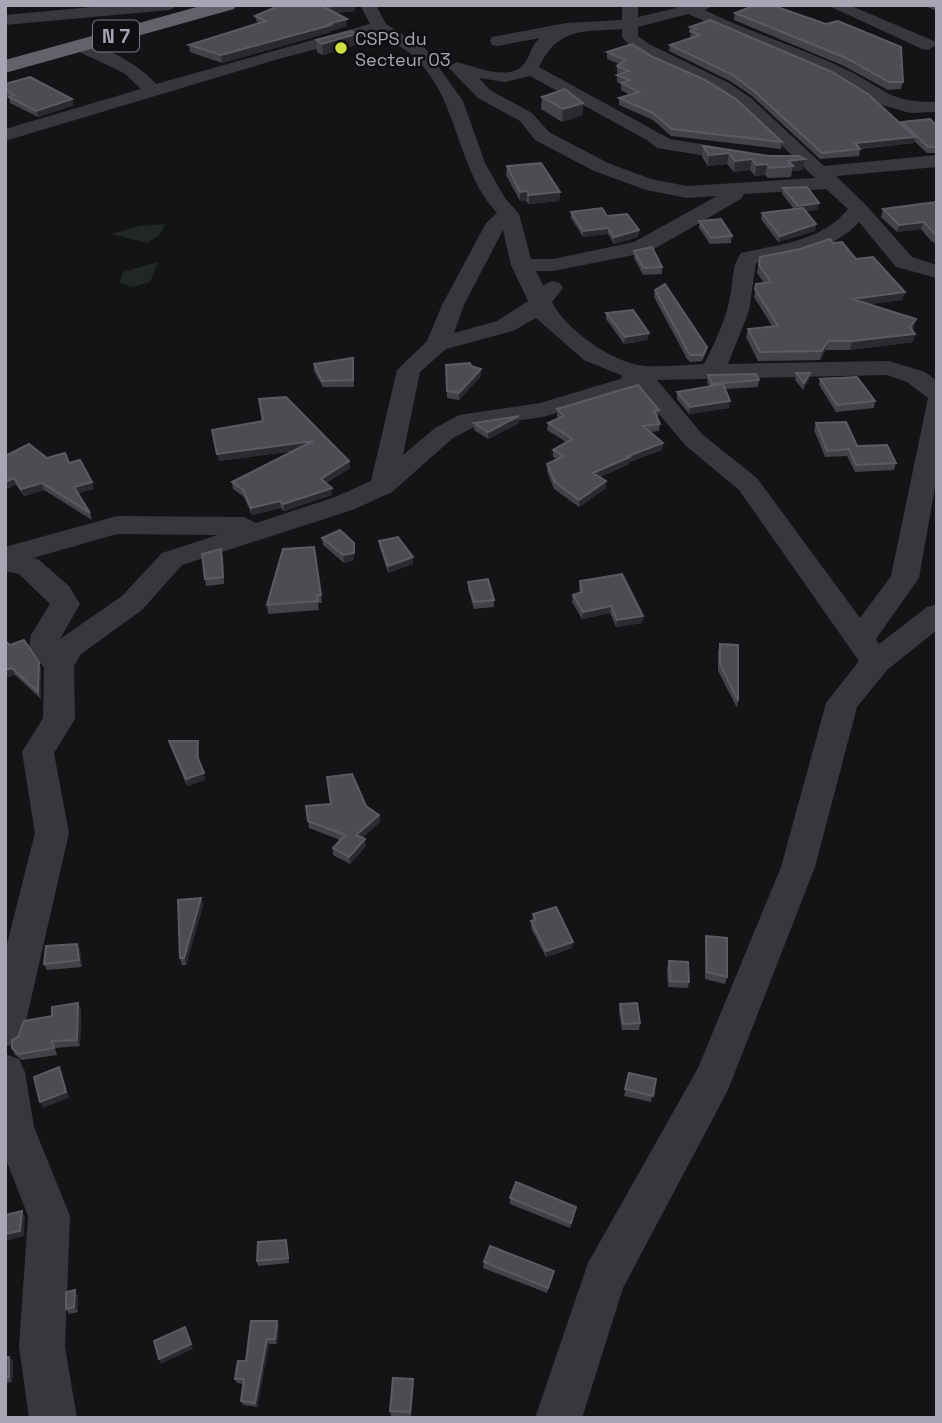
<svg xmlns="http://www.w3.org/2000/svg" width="942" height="1423" viewBox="0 0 942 1423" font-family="'Space Grotesk',sans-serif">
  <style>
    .green { fill: #202724 }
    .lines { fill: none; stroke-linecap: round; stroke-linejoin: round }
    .minor { fill: #38373b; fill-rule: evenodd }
    .highway { fill: #63616a; fill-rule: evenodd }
    .wall { fill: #444247 }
    .shaded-wall { fill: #2c2a2e }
    .building { fill: #4e4c53; stroke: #5c5a62; stroke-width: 2 }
    .poi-dot { fill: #cfe041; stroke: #0f0e10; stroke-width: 2.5 }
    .labels { text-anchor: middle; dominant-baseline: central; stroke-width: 5; stroke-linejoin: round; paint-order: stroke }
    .far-poi-label { font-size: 18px; fill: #a8a6b4; stroke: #0f0e10; text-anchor: start }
    .shield { fill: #0f0e10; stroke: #7a7883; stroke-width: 2 }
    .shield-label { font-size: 19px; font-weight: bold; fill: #a8a6b4 }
  </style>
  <rect width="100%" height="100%" fill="#141315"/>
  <path class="green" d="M 166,224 L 159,235 L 147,243 L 111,234 L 140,226 Z
    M 158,262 L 150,282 L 133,287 L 119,283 L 123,272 Z"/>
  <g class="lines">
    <path class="minor" d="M 114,5 L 178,5 L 170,10 L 5,25 L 5,15 Z
      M 360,5 L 376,5 L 386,24 L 425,48 L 463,101 L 485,163 L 505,198 L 519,214 L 531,259 L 553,259 L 634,242 L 717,196 L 687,198 L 646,190 L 594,171 L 535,140 L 520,121 L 478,98 L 448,67 L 457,62 C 473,66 508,81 522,66 C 531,58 530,45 540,38 L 498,46 L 492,45 L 490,41 L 492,37 L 566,23 L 622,20 L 622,5 L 638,5 L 638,17 L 676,8 L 674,5 L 714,5 L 705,10 C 749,32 798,47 843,68 C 884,87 887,103 937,102 L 937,112 L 910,113 L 878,104 L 832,76 L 688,14 L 638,27 L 638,36 L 649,44 L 729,83 L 751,98 L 824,166 L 937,155 L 937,167 L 836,176 L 866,205 L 912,257 L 937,265 L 937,278 L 896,267 L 859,222 C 834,250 792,256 756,263 L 749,311 L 728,364 L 889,361 L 925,372 L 937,381 L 937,476 L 919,578 L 876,639 L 879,644 L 927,607 L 937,604 L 937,630 L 887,670 L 857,707 L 815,867 L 728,1090 L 623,1288 L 582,1418 L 535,1418 L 588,1263 L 698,1068 L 781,867 L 826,703 L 859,661 L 739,490 L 685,445 L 638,389 L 543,417 L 474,427 L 453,438 L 392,492 L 355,509 L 182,565 L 142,610 L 81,654 L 74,666 L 75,719 L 54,753 L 69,833 L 24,1030 L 19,1042 L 5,1047 L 5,952 L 35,833 L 22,752 L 43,718 L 44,668 L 29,648 L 31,635 L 50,604 L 19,574 L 5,571 L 5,547 L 117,516 L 244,517 L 256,523 L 335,497 L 371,481 L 397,370 L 427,341 L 442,305 L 486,223 L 497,213 C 455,167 459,97 413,56 C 403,47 388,40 377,33 L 275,60 L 5,141 L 5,129 L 141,89 L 124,73 L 75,50 L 73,46 L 75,42 C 94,38 145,68 156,84 L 370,24 ZM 622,29 L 622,37 C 644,66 689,73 719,92 C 755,115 784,149 815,178 L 687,186 L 651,179 L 608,163 L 549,132 L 532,113 L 490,90 L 479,78 L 505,82 L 530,76 L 647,140 L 657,148 L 743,162 L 750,160 L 753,156 L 750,152 L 670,139 L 539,67 C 558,27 583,32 622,29 ZM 826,189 L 848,209 C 821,242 779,244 741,253 C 730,269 734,284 729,302 C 724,324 714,344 704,364 C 684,365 663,367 644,366 C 613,363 565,329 552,302 L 563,288 L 560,283 L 552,281 L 543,285 L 536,271 L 553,271 L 649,252 L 741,199 L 744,194 ZM 503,230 L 511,265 L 528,301 L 497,321 L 454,333 L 464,305 ZM 536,318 L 584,360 L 623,376 L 620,379 L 540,403 L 459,415 L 435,428 L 403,455 L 420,372 L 446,349 L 513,331 ZM 887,375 L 907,382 L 928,398 L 891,576 L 860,618 L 757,478 L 703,435 L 657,380 ZM 117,534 L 218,535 L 162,553 L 122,596 L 60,639 L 80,604 L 69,586 L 38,559 L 33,558 Z
      M 827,5 L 849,5 L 934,41 L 936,45 L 928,50 L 922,49 Z
      M 5,1054 L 19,1059 L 25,1072 L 34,1127 L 70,1216 L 65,1347 L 77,1418 L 29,1418 L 19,1347 L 28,1216 L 5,1157 Z"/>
    <path class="highway" d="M 204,5 L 237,5 L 234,9 L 5,73 L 5,60 Z"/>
  </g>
  <path class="wall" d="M 271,5 L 355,5 L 355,11 L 336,13 L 347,19 L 347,26 L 331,31 L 331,32 L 222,63 L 190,52 L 189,45 L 257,23 L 255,16 L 272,8 Z
    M 923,5 L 937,5 L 937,11 Z
    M 735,13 L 826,24 L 903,82 L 901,89 L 888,90 L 844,66 L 734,20 Z
    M 690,27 L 901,124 L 902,122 L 937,126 L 937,153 L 927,153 L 914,141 L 914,143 L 860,149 L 859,156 L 820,159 L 752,96 L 730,81 L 669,51 L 670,45 L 692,38 L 690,37 L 691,33 L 689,33 Z
    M 316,40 L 356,45 L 323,55 L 317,52 Z
    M 632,44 L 782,142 L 781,149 L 671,136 L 653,120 L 619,105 L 619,98 L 630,95 L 621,90 L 621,84 L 617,82 L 617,75 L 619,74 L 617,73 L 617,66 L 619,64 L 607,59 L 607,52 Z
    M 5,84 L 74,105 L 38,117 L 10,103 L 9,97 L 5,94 Z
    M 542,97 L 583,103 L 582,115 L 562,122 L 541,109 Z
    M 703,146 L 769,156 L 803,170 L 792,171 L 791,177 L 768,178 L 765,175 L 755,176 L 750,170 L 734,172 L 727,164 L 708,166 L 702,157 Z
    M 507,166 L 560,192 L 559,201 L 529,204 L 526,201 L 520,201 L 506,175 Z
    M 783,188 L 818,210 L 806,211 L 816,224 L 815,231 L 778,242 L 761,219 L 762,213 L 794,209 L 782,194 Z
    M 937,202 L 937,245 L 931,241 L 921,229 L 897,232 L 881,217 L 883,209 Z
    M 571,212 L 607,216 L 639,230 L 638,237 L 614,244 L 608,234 L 583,237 L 571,218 Z
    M 699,221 L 732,236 L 731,243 L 710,244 L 699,228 Z
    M 833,243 L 905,292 L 902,300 L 870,304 L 914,328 L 912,330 L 915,334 L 913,342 L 850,350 L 826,350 L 820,360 L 758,361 L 746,337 L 748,329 L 772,326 L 754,297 L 756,284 L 764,283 L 757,273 L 760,257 Z
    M 634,251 L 662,267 L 662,274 L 643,275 L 634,258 Z
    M 655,290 L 707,347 L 706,353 L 702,361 L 690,362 L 687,359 L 654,297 Z
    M 606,313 L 648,340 L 624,344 L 606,319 Z
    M 353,358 L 354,387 L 323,387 L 314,371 L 314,364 Z
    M 446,365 L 471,366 L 481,376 L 459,400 L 447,398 Z
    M 796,373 L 810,373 L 809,379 L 803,390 L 795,380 Z
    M 708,375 L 759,380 L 758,387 L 725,389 L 729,408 L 689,414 L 677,399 L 677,392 L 709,386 L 707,382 Z
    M 820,379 L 875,401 L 874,408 L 836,412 L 819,385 Z
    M 557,409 L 659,410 L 658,417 L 657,418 L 660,424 L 659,431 L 650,432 L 663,443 L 662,450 L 629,462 L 629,464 L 600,477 L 606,481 L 606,488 L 579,507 L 554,489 L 547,471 L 547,464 L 557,459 L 553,457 L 553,450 L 566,442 L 547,430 L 548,423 L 559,418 L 557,416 Z
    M 519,416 L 519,423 L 488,439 L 474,430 L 474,423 Z
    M 816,423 L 857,446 L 896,463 L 894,470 L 855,472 L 847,456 L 825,457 L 814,430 Z
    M 212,430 L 349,461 L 350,468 L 326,483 L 332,495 L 284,511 L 281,508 L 252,515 L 244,497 L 233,489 L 232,482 L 294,451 L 219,461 Z
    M 5,456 L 47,458 L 69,463 L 94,489 L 78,493 L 90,513 L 92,520 L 44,490 L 24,496 L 16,485 Z
    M 322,538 L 354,560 L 344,563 L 323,545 Z
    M 379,541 L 413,564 L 388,573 L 380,548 Z
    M 314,547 L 322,603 L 318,603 L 319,610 L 268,614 L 267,605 Z
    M 223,556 L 224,584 L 206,586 L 205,579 Z
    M 580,581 L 643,616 L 642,623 L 616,627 L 610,613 L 582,619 L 572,602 L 573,595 L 580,592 L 579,588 Z
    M 468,582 L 494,600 L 494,607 L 474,609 L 468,589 Z
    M 5,641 L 10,645 L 39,662 L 41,669 L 41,699 L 15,675 L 5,678 Z
    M 720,644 L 738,701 L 737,708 L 718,671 L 718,651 Z
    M 169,741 L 199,748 L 199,760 L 205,780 L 187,786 L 171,748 Z
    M 306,806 L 366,806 L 379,815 L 380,822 L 362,838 L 366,846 L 350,864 L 333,855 L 333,848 L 340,840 L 309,828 Z
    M 201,898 L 203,905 L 186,965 L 182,965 L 180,958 Z
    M 533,914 L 573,942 L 572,948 L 546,957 L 531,928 Z
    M 706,936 L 727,977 L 725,984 L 705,979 L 705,943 Z
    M 77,944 L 80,950 L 82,967 L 47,970 L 44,964 Z
    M 669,961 L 689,982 L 688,988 L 668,987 L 667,968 Z
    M 78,1003 L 81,1009 L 80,1046 L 55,1048 L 57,1055 L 22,1060 L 15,1055 L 12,1048 L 52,1016 Z
    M 620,1004 L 640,1023 L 639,1030 L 622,1030 L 619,1011 Z
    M 629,1073 L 656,1079 L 651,1102 L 624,1096 Z
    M 510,1198 L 575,1212 L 570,1228 L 510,1204 Z
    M 286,1240 L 289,1263 L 258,1266 L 257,1261 Z
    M 484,1262 L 553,1276 L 547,1293 L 483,1268 Z
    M 78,1296 L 78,1312 L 69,1314 L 66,1309 Z
    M 279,1326 L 277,1344 L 269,1344 L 257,1407 L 243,1405 L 241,1401 L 243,1384 L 237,1383 L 235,1379 L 246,1361 Z
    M 5,1357 L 9,1357 L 13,1361 L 12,1382 L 5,1383 Z
    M 414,1383 L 411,1417 L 391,1416 L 390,1411 Z"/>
  <path class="shaded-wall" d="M 341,5 L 355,5 L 355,11 L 325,14 L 324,7 Z
    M 347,19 L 347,26 L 331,31 L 331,32 L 222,63 L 221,55 Z
    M 356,34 L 356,45 L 323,55 L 322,44 Z
    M 72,99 L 74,105 L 38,117 L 36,111 Z
    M 583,103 L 582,115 L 562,122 L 563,109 Z
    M 915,137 L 914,143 L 853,149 L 855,143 Z
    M 729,153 L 727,164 L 708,166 L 709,155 Z
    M 752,159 L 750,170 L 734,172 L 735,161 Z
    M 805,159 L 803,170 L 792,171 L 793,166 L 788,161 Z
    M 767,164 L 765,175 L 755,176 L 756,165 Z
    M 527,191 L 526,201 L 520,201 L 520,192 Z
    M 560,192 L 559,201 L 529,204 L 529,195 Z
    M 819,203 L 818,210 L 797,212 L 798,206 Z
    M 924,222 L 921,229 L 897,232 L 899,225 Z
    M 816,224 L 815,231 L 778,242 L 780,236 Z
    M 608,228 L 608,234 L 583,237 L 583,231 Z
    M 639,230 L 638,237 L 614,244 L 614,237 Z
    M 905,292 L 902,300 L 850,307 L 852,299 Z
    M 916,319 L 914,328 L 908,335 L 915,334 L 913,342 L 850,350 L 852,341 L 910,327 Z
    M 649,333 L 648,340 L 624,344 L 625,337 Z
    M 828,341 L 826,350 L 820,360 L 822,351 Z
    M 481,369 L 481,376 L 459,400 L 459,393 Z
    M 810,373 L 809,379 L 803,390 L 804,383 Z
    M 730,401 L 729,408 L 689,414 L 690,407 Z
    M 519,416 L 519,423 L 488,439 L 488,432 Z
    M 313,441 L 314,448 L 219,461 L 217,454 Z
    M 663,443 L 662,450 L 629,462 L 629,464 L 593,480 L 593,473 L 628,456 Z
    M 349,461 L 350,468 L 322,486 L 321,479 Z
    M 14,478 L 16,485 L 5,490 L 5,482 Z
    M 606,481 L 606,488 L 579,507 L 579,500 Z
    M 92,482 L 94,489 L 76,494 L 74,487 Z
    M 42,483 L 44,490 L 24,496 L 21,489 Z
    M 332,488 L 332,495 L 284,511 L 283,504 Z
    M 280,501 L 281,508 L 252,515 L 251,508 Z
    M 354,543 L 354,560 L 344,563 L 343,555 Z
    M 413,557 L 413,564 L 388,573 L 388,566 Z
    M 611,606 L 610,613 L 582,619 L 583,612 Z
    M 643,616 L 642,623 L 616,627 L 617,620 Z
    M 39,662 L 41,669 L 41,699 L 38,692 Z
    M 12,668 L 15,675 L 5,678 L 5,670 Z
    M 204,773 L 205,780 L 187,786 L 186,779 Z
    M 379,815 L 380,822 L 357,842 L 356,835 Z
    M 365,839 L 366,846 L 350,864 L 349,857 Z
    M 201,898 L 203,905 L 186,965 L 184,958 Z
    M 573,942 L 572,948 L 546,957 L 546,951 Z
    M 77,944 L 80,950 L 82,967 L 79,960 Z
    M 78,1003 L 81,1009 L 80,1046 L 77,1040 Z
    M 59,1067 L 62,1073 L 69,1098 L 43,1108 L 40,1102 Z
    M 22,1211 L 25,1217 L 24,1236 L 5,1241 L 5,1234 Z
    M 75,1290 L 78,1296 L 78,1312 L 74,1307 Z
    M 277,1321 L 279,1326 L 277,1344 L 275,1339 Z
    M 185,1327 L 193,1349 L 161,1364 L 159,1359 Z
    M 267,1339 L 269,1344 L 257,1407 L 255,1403 Z
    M 9,1357 L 13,1361 L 12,1382 L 9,1377 Z"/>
  <path class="building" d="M 273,5 L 341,5 L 324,7 L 347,19 L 328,24 L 331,25 L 221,55 L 189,45 L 266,21 L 255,16 L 274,8 Z
    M 756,5 L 771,5 L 826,24 L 838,21 L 901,47 L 903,82 L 889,82 L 846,58 L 735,13 Z
    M 710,20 L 832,72 L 868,94 L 915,137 L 855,143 L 860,149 L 822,153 L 753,90 L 731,74 L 670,45 L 700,35 L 691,31 L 696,29 L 690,27 Z
    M 351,31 L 356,34 L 322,44 L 316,40 Z
    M 632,44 L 653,57 L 705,80 L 736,99 L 782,142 L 672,129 L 653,113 L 619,98 L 639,92 L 622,83 L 630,80 L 617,75 L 629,71 L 617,66 L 625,60 L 607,52 Z
    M 30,77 L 72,99 L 36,111 L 9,97 L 14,95 L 5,89 L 5,84 Z
    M 565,89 L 583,103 L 563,109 L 542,97 Z
    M 930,119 L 937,126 L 937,147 L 928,147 L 902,122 Z
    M 703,146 L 769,156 L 799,156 L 805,159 L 788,161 L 793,166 L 770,168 L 767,164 L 756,165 L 752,159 L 735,161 L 729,153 L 709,155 Z
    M 541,163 L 560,192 L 529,195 L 527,191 L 520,192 L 507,166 Z
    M 807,187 L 819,203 L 798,206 L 783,188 Z
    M 937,202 L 937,236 L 924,222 L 899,225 L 883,209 Z
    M 602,208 L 607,216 L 627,214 L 639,230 L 614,237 L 608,228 L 583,231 L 571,212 Z
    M 803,208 L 816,224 L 780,236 L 762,213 Z
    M 721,219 L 732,236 L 711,238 L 699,221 Z
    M 830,239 L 833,243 L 842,242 L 856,259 L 873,257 L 905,292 L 852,299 L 916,319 L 910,327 L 915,334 L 852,341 L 828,341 L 822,351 L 760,352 L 748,329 L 778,326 L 755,289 L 756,284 L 771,282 L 759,265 L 760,257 L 800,249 Z
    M 652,247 L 662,267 L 643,268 L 634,251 Z
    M 665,284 L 707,347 L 703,355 L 691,355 L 688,352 L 655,290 Z
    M 633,310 L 649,333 L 625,337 L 606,313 Z
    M 353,358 L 353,380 L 322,381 L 314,364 Z
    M 470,363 L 471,366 L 481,369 L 459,393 L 447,391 L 446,365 Z
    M 796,373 L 810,373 L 804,383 Z
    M 756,374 L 759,380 L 712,384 L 708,375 Z
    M 857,377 L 875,401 L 837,405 L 820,379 Z
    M 723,384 L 730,401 L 690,407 L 677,392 Z
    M 638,385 L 659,410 L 654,411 L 660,424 L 643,426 L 663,443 L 628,456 L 630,457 L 593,473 L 606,481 L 579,500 L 555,482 L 547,464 L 564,456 L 553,450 L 572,439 L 548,423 L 564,416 L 557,409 Z
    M 286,397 L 349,461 L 321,479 L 332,488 L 283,504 L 280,501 L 251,508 L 243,490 L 232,482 L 313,441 L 217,454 L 212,430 L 263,421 L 259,399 Z
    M 519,416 L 488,432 L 474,423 L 475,423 Z
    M 846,422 L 857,446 L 887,445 L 896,463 L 856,465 L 849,449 L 827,451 L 816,423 Z
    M 29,444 L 47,458 L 65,453 L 69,463 L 80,460 L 92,482 L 74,487 L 90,513 L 42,483 L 21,489 L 14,478 L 5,482 L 5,456 Z
    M 340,530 L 354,543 L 354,553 L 343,555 L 322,538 Z
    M 398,537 L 413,557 L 388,566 L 379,541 Z
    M 314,547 L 321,595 L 317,595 L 318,601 L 267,605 L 283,549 Z
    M 221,549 L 223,577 L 205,579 L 202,554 Z
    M 622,574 L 643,616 L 617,620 L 611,606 L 583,612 L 573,595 L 582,592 L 580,581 Z
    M 488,579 L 494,600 L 474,602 L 468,582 Z
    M 24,640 L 39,662 L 38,692 L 12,668 L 5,670 L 5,641 L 10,645 Z
    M 720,644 L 738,645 L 738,701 L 720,664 Z
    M 169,741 L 198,741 L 197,756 L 204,773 L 186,779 Z
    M 352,774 L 366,806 L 379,815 L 356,835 L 365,839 L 349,857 L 333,848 L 345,835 L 308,821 L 306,806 L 331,804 L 327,777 Z
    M 201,898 L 184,958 L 180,958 L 178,900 Z
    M 556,907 L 573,942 L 546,951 L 531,921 L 536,920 L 533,914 Z
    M 706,936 L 727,938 L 727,977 L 707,972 Z
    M 77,944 L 79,960 L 44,964 L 46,946 Z
    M 669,961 L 688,962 L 689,982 L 670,981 Z
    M 78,1003 L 77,1040 L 52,1041 L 54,1048 L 19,1054 L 12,1048 L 12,1040 L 18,1037 L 24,1021 L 52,1016 L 52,1007 Z
    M 637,1003 L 640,1023 L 623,1024 L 620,1004 Z
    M 59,1067 L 66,1092 L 40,1102 L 34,1077 Z
    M 629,1073 L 656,1079 L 653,1096 L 625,1089 Z
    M 516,1182 L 576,1207 L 571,1223 L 510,1198 Z
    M 22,1211 L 20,1231 L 5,1234 L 5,1215 Z
    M 286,1240 L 288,1258 L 257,1261 L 258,1242 Z
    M 490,1246 L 554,1271 L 548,1288 L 484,1262 Z
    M 75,1290 L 74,1307 L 66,1309 L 66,1292 Z
    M 251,1321 L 277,1321 L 275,1339 L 267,1339 L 255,1403 L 241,1401 L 244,1379 L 235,1379 L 238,1361 L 246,1361 Z
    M 185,1327 L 191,1344 L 159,1359 L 154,1341 Z
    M 5,1357 L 9,1357 L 9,1377 L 5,1378 Z
    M 393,1378 L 413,1379 L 410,1412 L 390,1411 Z"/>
  <circle class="poi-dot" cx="341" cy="48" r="7"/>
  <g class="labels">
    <g class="far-poi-label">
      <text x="355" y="38">CSPS du<tspan x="355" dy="21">Secteur 03</tspan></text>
    </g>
    <rect class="shield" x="93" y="20.5" width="46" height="31" rx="5"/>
    <g class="shield-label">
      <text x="116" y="36">N 7</text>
    </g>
  </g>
  <rect width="942" height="1423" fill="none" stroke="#a8a6b4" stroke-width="14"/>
</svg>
